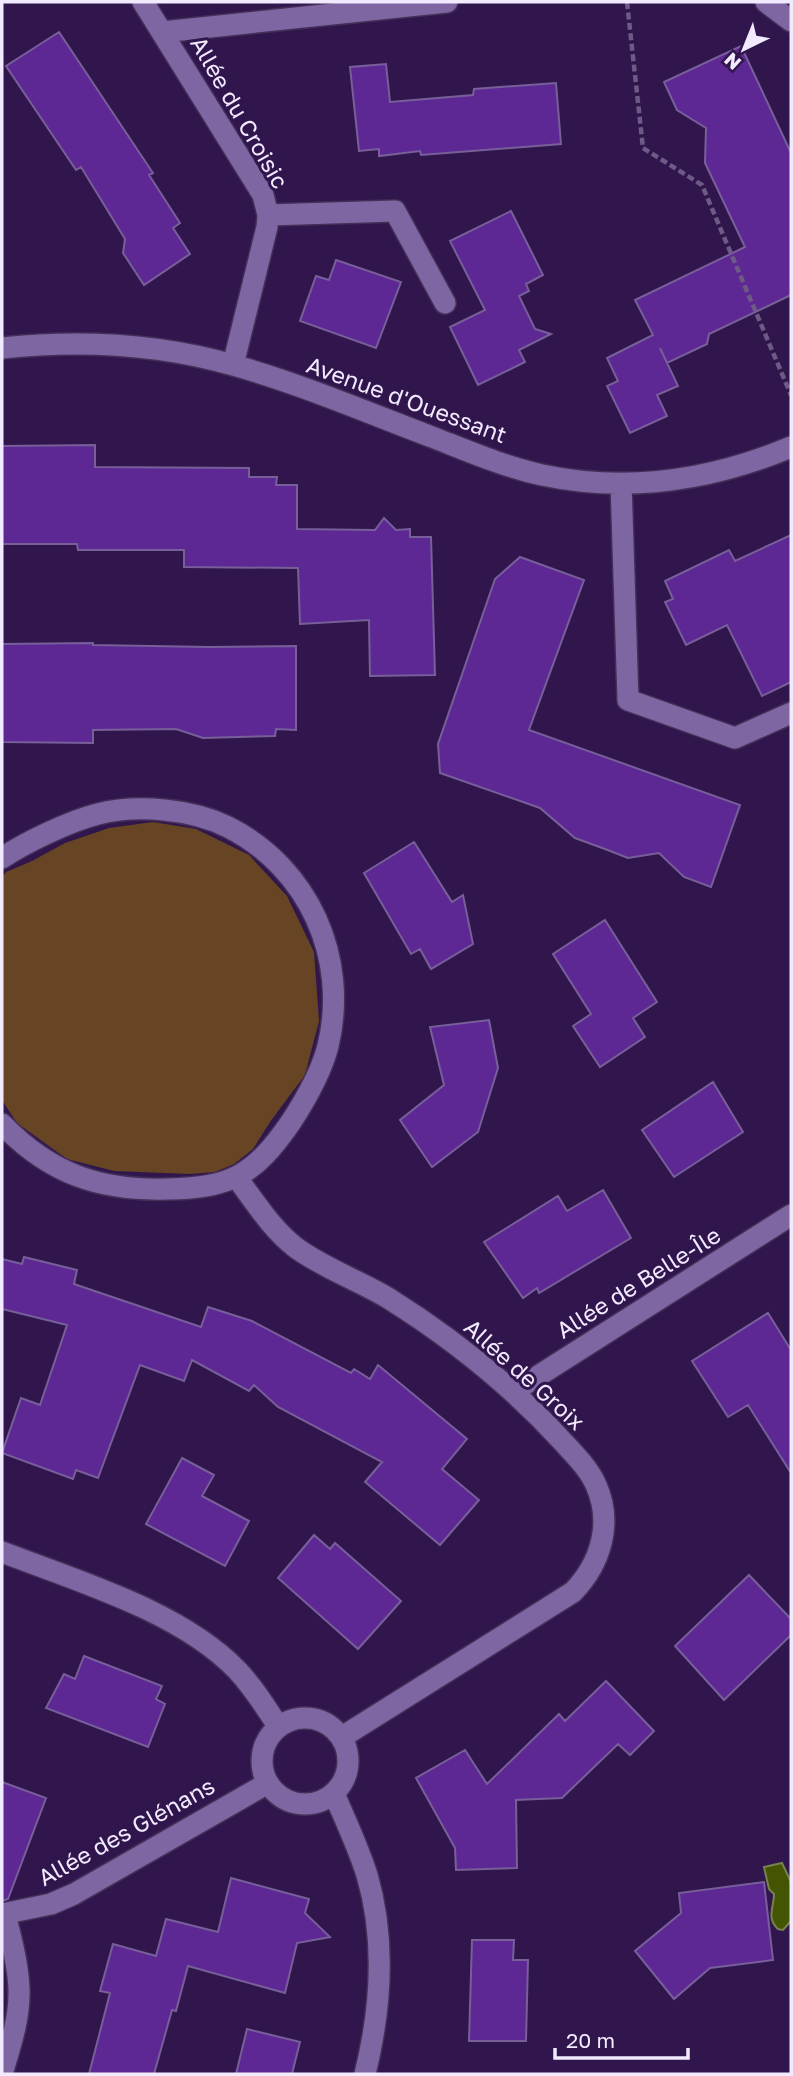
<svg xmlns="http://www.w3.org/2000/svg" width="793" height="2076" viewBox="0 0 793 2076" font-family="'Golos Text',sans-serif">
  <style>
    .green { fill: #664424 }
    .water { fill: #435503; stroke: #78824f; stroke-width: 2 }
    .building { fill: #5e2894; stroke: #775f9a; stroke-width: 2 }
    .lines { fill: none; stroke-linecap: round; stroke-linejoin: round }
    .minor-casing { stroke: #442f59; stroke-width: 24 }
    .path { stroke: #6e5a86; stroke-width: 4.5; stroke-dasharray: 7 3.5; stroke-linecap: butt }
    .minor { stroke: #7e66a2; stroke-width: 21 }
    .labels { text-anchor: middle; dominant-baseline: central; stroke-width: 6; stroke-linejoin: round; paint-order: stroke }
    .street-label { font-size: 23px; fill: #f2eaff; stroke: #30164c }
  </style>
  <rect width="100%" height="100%" fill="#30164c"/>
  <path class="green" d="M 153,822 L 196,829 L 249,855 L 287,896 L 314,952 L 319,1021 L 305,1075 L 270,1122 L 253,1149 L 234,1164 L 215,1172 L 190,1174 L 114,1171 L 67,1159 L 17,1123 L 2,1100 L 2,877 L 6,872 L 32,861 L 65,843 L 109,828 Z"/>
  <path class="water" d="M 782,1863 L 791,1882 L 791,1921 L 783,1930 L 778,1929 C 766,1918 774,1908 774,1894 L 769,1889 L 764,1867 Z"/>
  <path class="building" d="M 59,32 L 153,173 L 149,175 L 180,223 L 173,228 L 190,254 L 144,285 L 123,253 L 125,239 L 81,167 L 76,170 L 6,66 Z
    M 741,46 L 791,153 L 791,295 L 709,334 L 707,344 L 667,363 L 660,348 L 678,386 L 657,395 L 667,416 L 630,433 L 607,386 L 618,381 L 607,358 L 653,335 L 635,300 L 745,247 L 705,163 L 706,128 L 677,110 L 664,82 Z
    M 386,64 L 390,102 L 473,95 L 474,89 L 556,83 L 561,144 L 421,155 L 420,151 L 379,156 L 379,149 L 359,151 L 350,67 Z
    M 511,211 L 543,275 L 526,284 L 529,291 L 519,296 L 535,329 L 551,334 L 519,350 L 525,362 L 478,385 L 450,327 L 485,310 L 450,241 Z
    M 336,260 L 401,282 L 376,348 L 300,321 L 316,276 L 329,280 Z
    M 95,445 L 95,467 L 249,468 L 249,477 L 277,477 L 276,485 L 297,485 L 297,529 L 375,530 L 384,518 L 396,530 L 410,529 L 410,537 L 431,537 L 435,675 L 370,676 L 369,620 L 300,624 L 298,568 L 184,567 L 184,550 L 78,550 L 77,544 L 2,544 L 2,446 Z
    M 791,535 L 791,682 L 762,696 L 727,625 L 686,645 L 665,602 L 673,599 L 665,581 L 729,550 L 735,561 Z
    M 520,557 L 584,580 L 529,730 L 740,805 L 711,887 L 684,877 L 659,853 L 628,858 L 605,849 L 575,838 L 540,808 L 440,773 L 438,744 L 495,579 Z
    M 93,643 L 93,645 L 210,647 L 296,646 L 296,730 L 276,729 L 275,736 L 203,738 L 176,729 L 93,730 L 93,743 L 2,742 L 2,644 Z
    M 414,842 L 452,902 L 463,895 L 473,944 L 431,969 L 420,949 L 411,954 L 364,873 Z
    M 605,920 L 657,1002 L 633,1018 L 645,1037 L 600,1067 L 573,1026 L 591,1014 L 553,954 Z
    M 489,1020 L 498,1068 L 478,1132 L 432,1167 L 400,1120 L 444,1085 L 430,1027 Z
    M 713,1082 L 743,1132 L 674,1177 L 642,1130 Z
    M 603,1190 L 631,1238 L 539,1293 L 537,1288 L 523,1298 L 484,1242 L 558,1196 L 567,1211 Z
    M 24,1257 L 77,1270 L 74,1284 L 201,1327 L 208,1307 L 252,1321 L 351,1373 L 354,1369 L 370,1379 L 378,1365 L 467,1439 L 442,1469 L 479,1500 L 440,1545 L 365,1482 L 382,1462 L 278,1407 L 254,1385 L 249,1391 L 192,1360 L 184,1381 L 140,1365 L 98,1478 L 76,1470 L 73,1479 L 2,1453 L 21,1398 L 40,1405 L 67,1325 L 2,1309 L 2,1259 L 22,1264 Z
    M 768,1313 L 791,1350 L 791,1473 L 748,1405 L 728,1417 L 692,1361 Z
    M 182,1458 L 214,1475 L 202,1496 L 249,1521 L 225,1566 L 146,1524 Z
    M 314,1535 L 330,1549 L 335,1543 L 401,1601 L 358,1649 L 278,1578 Z
    M 749,1575 L 791,1619 L 791,1635 L 724,1700 L 675,1646 Z
    M 84,1656 L 162,1686 L 156,1699 L 165,1704 L 148,1747 L 46,1708 L 64,1674 L 75,1679 Z
    M 606,1681 L 654,1731 L 630,1755 L 618,1744 L 562,1798 L 516,1800 L 517,1868 L 456,1870 L 455,1848 L 416,1778 L 465,1750 L 487,1784 L 559,1714 L 565,1721 Z
    M 2,1782 L 46,1798 L 8,1899 L 2,1901 Z
    M 231,1878 L 309,1899 L 305,1913 L 330,1937 L 297,1943 L 285,1993 L 188,1966 L 176,2011 L 172,2010 L 154,2074 L 89,2074 L 110,1993 L 100,1991 L 113,1944 L 156,1956 L 166,1919 L 218,1932 Z
    M 764,1882 L 773,1960 L 710,1968 L 674,1999 L 635,1951 L 681,1913 L 679,1893 Z
    M 472,1940 L 514,1940 L 513,1960 L 528,1960 L 526,2041 L 469,2041 Z
    M 247,2029 L 300,2042 L 292,2074 L 236,2074 Z"/>
  <g class="lines">
    <g class="minor-casing">
      <path id="minor" d="M 143,2 L 263,195 L 268,215 L 267,227 L 233,365
        M 766,2 L 791,21
        M 162,32 L 447,2
        M 268,215 L 395,211 L 445,303
        M 2,348 C 78,340 159,344 233,365 C 301,384 366,412 432,437 C 468,451 505,467 542,475 C 627,493 712,480 791,447
        M 621,483 L 628,700 L 735,738 L 791,713
        M 2,858 C 26,842 70,821 98,814 C 137,804 192,809 228,827 C 309,868 349,958 328,1046 C 321,1073 306,1099 291,1122 C 255,1174 232,1188 168,1189 C 100,1191 50,1174 2,1124
        M 237,1178 C 255,1202 271,1228 295,1247 C 323,1268 358,1280 388,1298 C 452,1338 513,1387 564,1443 C 576,1456 589,1469 596,1485 C 613,1523 601,1563 573,1592 L 342,1737
        M 513,1392 L 791,1215
        M 2,1552 C 77,1581 180,1611 237,1670 C 253,1687 265,1706 278,1726
        M262 1761a43 43 0 1 1 86 0a43 43 0 1 1-86 0Z
        M 334,1794 C 346,1821 358,1847 367,1875 C 386,1940 381,2009 365,2074
        M 2,1914 L 51,1904 L 74,1894 L 268,1783
        M 2,2074 C 10,2047 20,2018 19,1989 C 18,1964 11,1938 5,1914"/>
    </g>
    <path class="path" d="M 627,2 L 643,148 L 702,185 L 791,395"/>
    <use href="#minor" class="minor"/>
  </g>
  <g class="labels">
    <g class="street-label">
      <text transform="translate(240 112) rotate(60)">Allée du Croisic</text>
      <text transform="translate(407 399) rotate(20)">Avenue d'Ouessant</text>
      <text transform="translate(638 1282) rotate(-32)">Allée de Belle-Île</text>
      <text transform="translate(525 1374) rotate(42)">Allée de Groix</text>
      <text transform="translate(126 1831) rotate(-29)">Allée des Glénans</text>
    </g>
  </g>
  <rect width="793" height="2076" fill="none" stroke="#f2eaff" stroke-width="7"/>
  <g transform="translate(744 49) rotate(223)" stroke="#30164c" stroke-width="5" paint-order="stroke">
  <path d="M0-5L12 26L0 18L-12 26Z" fill="#f2eaff"/>
  <text y="-10" font-size="19" font-weight="bold" text-anchor="middle" fill="#f2eaff">N</text>
  </g>
  <path d="M555 2048v10h133v-10" fill="none" stroke="#f2eaff" stroke-width="3.5"/>
  <text x="566" y="2048" font-size="21" fill="#f2eaff" stroke="#30164c" stroke-width="5" paint-order="stroke">20 m</text>
</svg>
